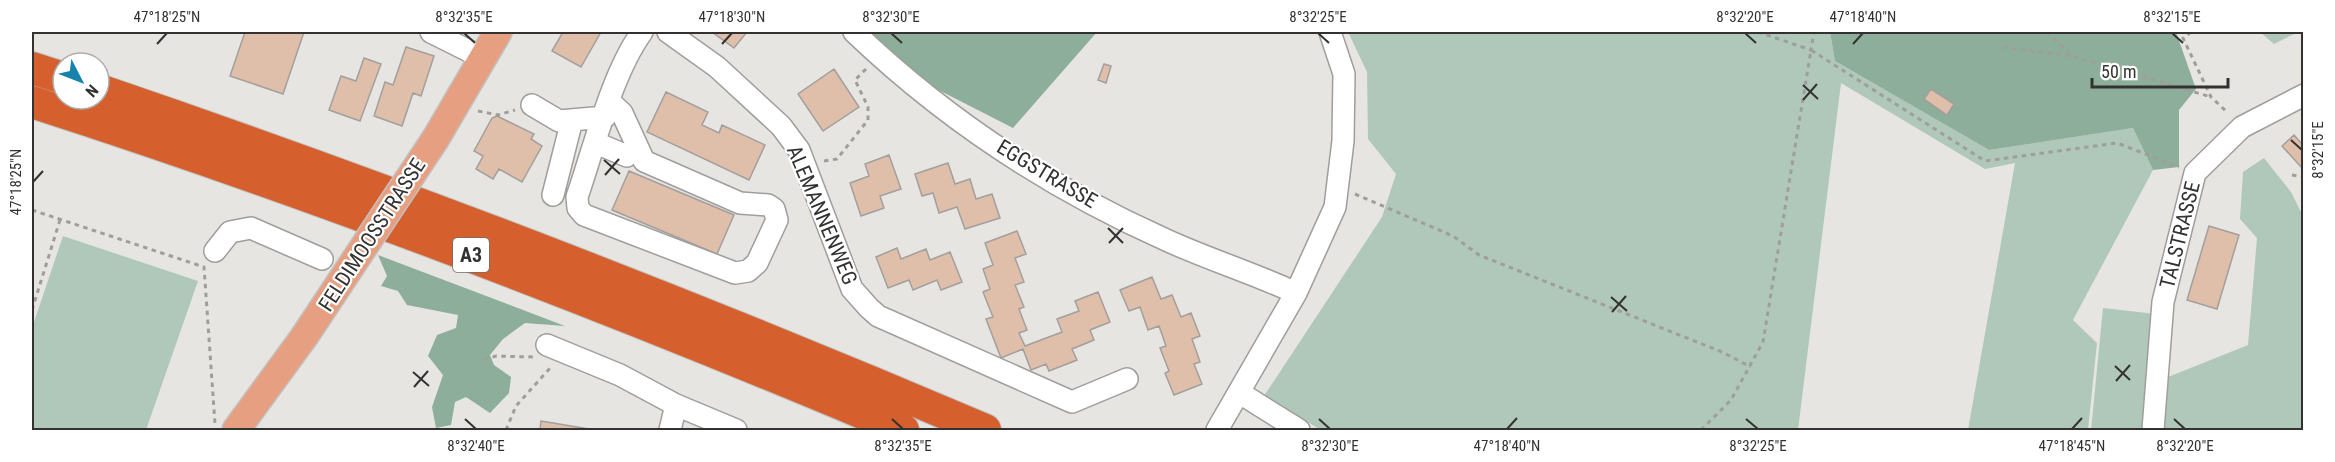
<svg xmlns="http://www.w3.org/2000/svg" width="2335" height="462" viewBox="0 0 2335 462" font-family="'Roboto Condensed',sans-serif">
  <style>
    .green { fill: #afc8ba }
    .forest { fill: #8cae9b }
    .building { fill: #dfbeaa; stroke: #a29f9d; stroke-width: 1.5 }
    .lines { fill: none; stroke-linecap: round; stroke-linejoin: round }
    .minor-casing { stroke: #a09e9c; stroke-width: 24 }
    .major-casing { stroke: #c2c2c1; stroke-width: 30 }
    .highway-casing { stroke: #c2c2c1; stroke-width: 34 }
    .path { stroke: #9f9e9b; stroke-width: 3; stroke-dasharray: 4.5 4.5; stroke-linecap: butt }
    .minor { stroke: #fff; stroke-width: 21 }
    .major { stroke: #e69f81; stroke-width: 27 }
    .highway { stroke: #d55f2d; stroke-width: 32 }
    .major-bridge-casing { stroke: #c2c2c1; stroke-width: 30; stroke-linecap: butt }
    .major-bridge { stroke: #e69f81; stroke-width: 27 }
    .ticks { fill: none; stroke: #333231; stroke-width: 2 }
    .labels { text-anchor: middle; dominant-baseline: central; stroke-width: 4.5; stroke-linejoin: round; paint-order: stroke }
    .shield { fill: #fff; stroke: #70706f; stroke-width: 1.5 }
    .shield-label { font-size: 20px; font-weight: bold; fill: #333231 }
    .street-label { font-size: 21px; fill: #333231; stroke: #fff }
    .neatline { fill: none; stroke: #333231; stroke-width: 2 }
    .ticks-label { font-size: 15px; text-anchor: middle; fill: #333231 }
  </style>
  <rect width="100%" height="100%" fill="#e7e5e2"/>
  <path class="green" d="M 1348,32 L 1830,32 L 1835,61 L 1989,150 L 2133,128 L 2153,170 L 2073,320 L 2097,343 L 2088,430 L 1968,430 L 2015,163 L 1985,169 L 1841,83 L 1798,430 L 1321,430 L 1264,396 L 1382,217 L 1396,174 L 1368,139 L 1367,72 Z
    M 2260,32 L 2298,32 L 2274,44 Z
    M 2264,158 L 2291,192 L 2303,216 L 2303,430 L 2162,430 L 2168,377 L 2248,345 L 2257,238 L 2240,219 L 2243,172 Z
    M 63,236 L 198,281 L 146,430 L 32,430 L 32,328 Z
    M 2103,308 L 2156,314 L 2143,430 L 2091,430 Z"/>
  <path class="forest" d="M 851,32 L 1097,32 L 1013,128 L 872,56 Z
    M 1830,32 L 2176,32 L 2196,89 L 2179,110 L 2179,167 L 2153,170 L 2133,128 L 1989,150 L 1835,61 Z
    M 378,255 L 565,326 L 525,323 L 503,339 L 490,355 L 494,365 L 511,377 L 509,393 L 490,413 L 466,397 L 455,402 L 451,425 L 436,428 L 432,407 L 443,375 L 428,356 L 437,335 L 456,328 L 458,315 L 407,305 L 398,291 L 381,286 L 387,276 Z"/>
  <path class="building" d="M 245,32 L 304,32 L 283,94 L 230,76 Z
    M 563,32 L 601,32 L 581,67 L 552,51 Z
    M 712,32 L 747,32 L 734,48 Z
    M 406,47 L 434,56 L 421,96 L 413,93 L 402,126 L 374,116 L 385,82 L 393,85 Z
    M 364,58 L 381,64 L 360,121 L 329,110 L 341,76 L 356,81 Z
    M 1104,64 L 1111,66 L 1106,83 L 1098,80 Z
    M 834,69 L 859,107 L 823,131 L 798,94 Z
    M 1931,89 L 1954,104 L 1947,115 L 1924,99 Z
    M 666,92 L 708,112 L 702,125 L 719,133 L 722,125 L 765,145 L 749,180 L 647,132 Z
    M 497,116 L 534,134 L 531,139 L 542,146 L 522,182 L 499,169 L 493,179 L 476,169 L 483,156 L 474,151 L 492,118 Z
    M 2294,135 L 2302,144 L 2304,142 L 2304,170 L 2282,146 Z
    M 889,155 L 901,189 L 880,196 L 884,208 L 861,216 L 850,183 L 869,176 L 865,164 Z
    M 948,163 L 955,184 L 970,179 L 976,199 L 992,194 L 1000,218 L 965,229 L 957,207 L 939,213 L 933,193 L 922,196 L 915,174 Z
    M 629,171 L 734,215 L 717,254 L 612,210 Z
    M 2209,226 L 2239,235 L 2217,309 L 2187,300 Z
    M 1017,231 L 1026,254 L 1015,258 L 1024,282 L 1015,285 L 1024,307 L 1019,309 L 1027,330 L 1019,333 L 1025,346 L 1062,332 L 1057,319 L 1079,311 L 1075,301 L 1098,292 L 1110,322 L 1090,330 L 1094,340 L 1072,349 L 1077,360 L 1049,371 L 1046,364 L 1031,370 L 1023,349 L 1001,358 L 986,319 L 993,317 L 983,292 L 990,289 L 983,269 L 993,265 L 985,243 Z
    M 897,248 L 901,259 L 926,249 L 930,260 L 950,252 L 962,282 L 941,290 L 937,280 L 913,290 L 909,280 L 888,288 L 876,257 Z
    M 1152,277 L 1161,299 L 1172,295 L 1181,317 L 1191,313 L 1200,336 L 1192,339 L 1200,362 L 1194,364 L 1202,384 L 1174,395 L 1165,373 L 1169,371 L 1160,348 L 1166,346 L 1159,326 L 1148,330 L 1140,307 L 1129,311 L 1120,290 Z
    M 541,421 L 595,430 L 540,430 Z"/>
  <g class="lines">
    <g class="minor-casing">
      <path id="minor" d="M 431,32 L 483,58
        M 668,32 L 717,67 L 781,126 L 799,150 L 852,289 L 869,308 L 878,316 L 1072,402 L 1127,379
        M 854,32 C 944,118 1050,188 1164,239 C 1207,259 1253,273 1296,293
        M 610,102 L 622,113 L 644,161 L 740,203 L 768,205 L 774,209 L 777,220 L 757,263 L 748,271 L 735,273 L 584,215 L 578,208 L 577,197 C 594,148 612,73 642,32
        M 532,105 L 559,121 L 605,117
        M 596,143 L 627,156
        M 553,195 L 572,120
        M 215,251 L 230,232 L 251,228 L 322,259
        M 547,345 L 620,375 L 676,405 L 736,430
        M 1240,393 L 1299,430
        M 670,430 L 676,405
        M 1217,430 L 1296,293 L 1335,207 L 1343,141 L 1344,74 L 1330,32
        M 2153,430 L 2163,302 L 2195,173 L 2242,127 L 2304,95"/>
    </g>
    <g class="major-casing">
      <path id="major" d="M 436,138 L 498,32
        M 236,430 L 304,337"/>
    </g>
    <g class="highway-casing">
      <path id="highway" d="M 32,68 L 63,78
        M 99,90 C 399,192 694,306 985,430
        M 32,102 C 327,197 617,309 903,430"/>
    </g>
    <path class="path" d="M 1758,32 L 1811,50 L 1814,32
      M 2047,32 L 2073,56 L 2211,97
      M 2191,32 L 2183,38 L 2211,97 L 2228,113
      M 2003,47 L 2071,56
      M 478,111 L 498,115 L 515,110
      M 824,161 L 837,159 L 868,120 L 868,107 L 855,80 L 867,68
      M 2292,175 L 2304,177
      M 1355,194 L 1453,236 L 1479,255 L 1722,352 L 1751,367
      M 32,210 L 204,267 L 215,424
      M 32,310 L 60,220
      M 484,360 L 496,356 L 533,357
      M 506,430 L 516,406 L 551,367
      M 1701,430 L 1731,400 L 1763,342 L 1811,50 L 1985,161 L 2117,143 L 2179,167"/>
    <use href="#minor" class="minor"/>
    <use href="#major" class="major"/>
    <use href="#highway" class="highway"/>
    <g class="major-bridge-casing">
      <path id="major-bridge" d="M 304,337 L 436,138"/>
    </g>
    <use href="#major-bridge" class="major-bridge"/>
  </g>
  <path class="ticks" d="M 464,33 L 475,43M 891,33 L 902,43M 1318,33 L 1329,43M 1745,33 L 1756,43M 2172,33 L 2183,43M 157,44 L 167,33M 722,44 L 732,33M 1853,44 L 1863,33M 1803,85 L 1818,99M 1803,100 L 1817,84M 2291,140 L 2302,150M 604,160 L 620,174M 605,175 L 619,159M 33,182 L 43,171M 1108,228 L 1123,243M 1109,243 L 1123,228M 1611,297 L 1627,311M 1612,312 L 1626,296M 2115,366 L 2130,380M 413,372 L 429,386M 2116,381 L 2130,365M 414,387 L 428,371M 465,419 L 476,429M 892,419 L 903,429M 1319,419 L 1330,429M 1746,419 L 1758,429M 2174,419 L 2185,429M 1507,429 L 1517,418M 2072,429 L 2082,418"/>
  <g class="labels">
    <rect class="shield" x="453" y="238" width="36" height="34" rx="4.5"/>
    <g class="shield-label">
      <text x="471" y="255">A3</text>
    </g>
    <g class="street-label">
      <text transform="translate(1047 174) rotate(31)">EGGSTRASSE</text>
      <text transform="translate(822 215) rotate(67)">ALEMANNENWEG</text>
      <text transform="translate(372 235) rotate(-57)">FELDIMOOSSTRASSE</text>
      <text transform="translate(2180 235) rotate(-76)">TALSTRASSE</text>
    </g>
  </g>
  <rect width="2335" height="462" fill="none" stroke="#ffffff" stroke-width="66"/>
  <g transform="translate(81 81) rotate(132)"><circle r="28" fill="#ffffff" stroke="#adadad" stroke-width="1.5"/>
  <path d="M0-4.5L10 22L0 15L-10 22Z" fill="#1783ab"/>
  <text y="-9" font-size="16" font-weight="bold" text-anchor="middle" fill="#333231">N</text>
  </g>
  <path d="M2092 78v9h136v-9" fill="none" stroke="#333231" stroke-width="3"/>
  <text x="2101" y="78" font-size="18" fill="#333231" stroke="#ffffff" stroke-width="4.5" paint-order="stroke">50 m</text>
  <rect x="33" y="33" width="2269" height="396" class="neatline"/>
  <g class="ticks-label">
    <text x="167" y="22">47°18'25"N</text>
    <text x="464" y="22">8°32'35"E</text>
    <text x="732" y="22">47°18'30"N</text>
    <text x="891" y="22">8°32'30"E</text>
    <text x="1318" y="22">8°32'25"E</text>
    <text x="1745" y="22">8°32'20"E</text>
    <text x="1863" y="22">47°18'40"N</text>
    <text x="2172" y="22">8°32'15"E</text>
    <text transform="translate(2318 150) rotate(-90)" y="5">8°32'15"E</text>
    <text transform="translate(16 182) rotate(-90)" y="5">47°18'25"N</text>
    <text x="476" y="451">8°32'40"E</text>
    <text x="903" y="451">8°32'35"E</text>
    <text x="1330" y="451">8°32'30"E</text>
    <text x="1507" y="451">47°18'40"N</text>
    <text x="1758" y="451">8°32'25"E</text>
    <text x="2072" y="451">47°18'45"N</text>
    <text x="2185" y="451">8°32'20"E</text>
  </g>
</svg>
